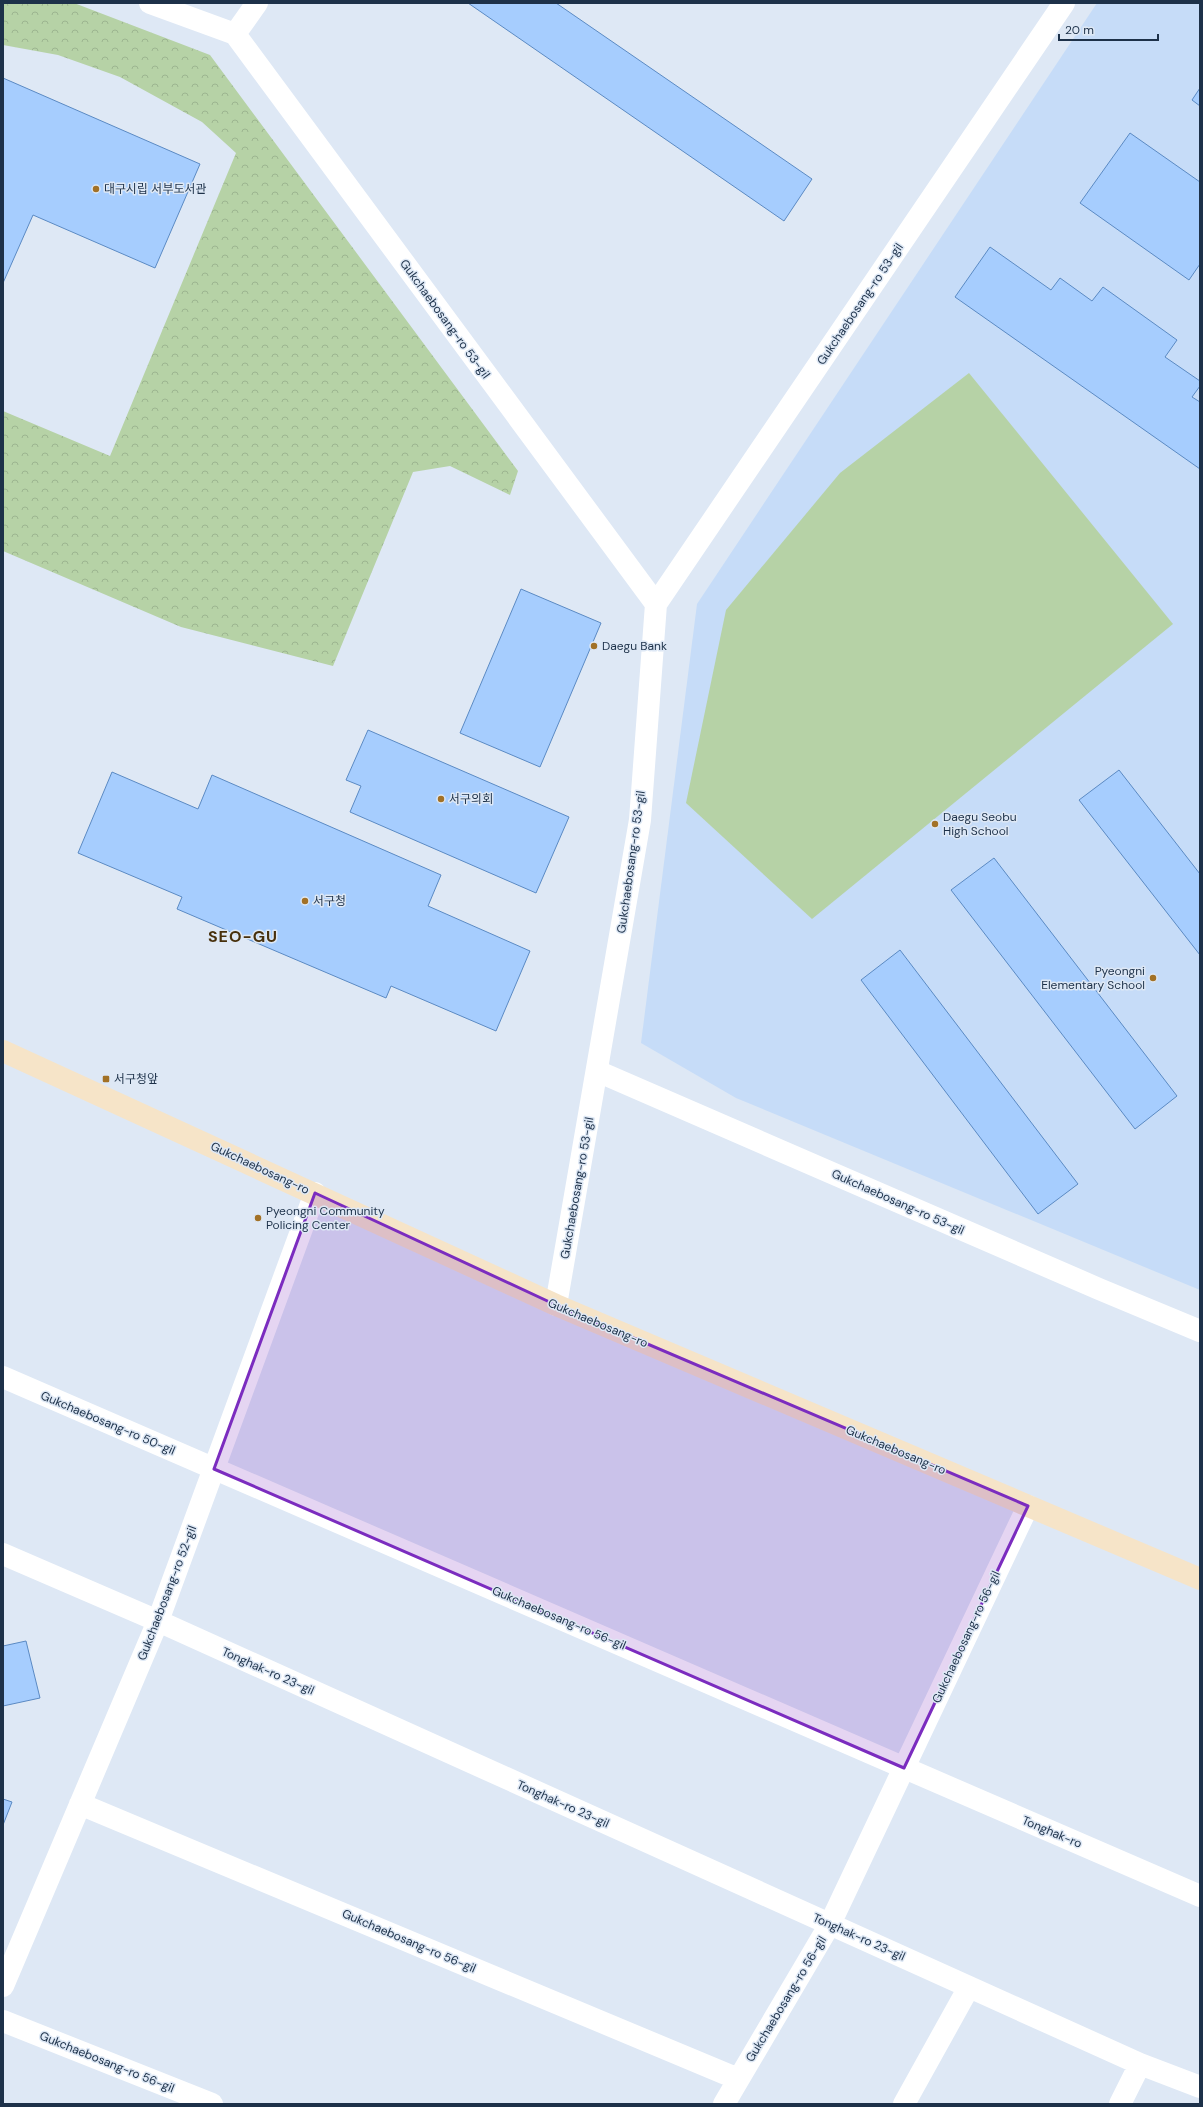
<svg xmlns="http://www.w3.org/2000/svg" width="1203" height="2107" viewBox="0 0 1203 2107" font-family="'DM Sans','Noto Sans KR',sans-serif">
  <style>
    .built { fill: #c6dcf8 }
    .grass { fill: #b6d2a6 }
    .park { fill: url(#park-crowns) }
    .building { fill: #a6cdfe; stroke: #5b8ac3 }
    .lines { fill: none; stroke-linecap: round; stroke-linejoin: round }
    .street { stroke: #fff; stroke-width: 22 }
    .secondary { stroke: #f6e4c8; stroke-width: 22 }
    .marked { fill: #7b2cbf; fill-opacity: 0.2; stroke: #7b2cbf; stroke-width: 3; stroke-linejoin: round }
    .poi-dot { fill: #a27126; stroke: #dee8f5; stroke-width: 1.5 }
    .labels { text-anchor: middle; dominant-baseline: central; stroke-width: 3; stroke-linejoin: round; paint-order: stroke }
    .poi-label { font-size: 12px; fill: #1d3149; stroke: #dee8f5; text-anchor: start }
    .street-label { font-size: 12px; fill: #1d3149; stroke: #dee8f5 }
    .district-label { font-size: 16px; font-weight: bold; letter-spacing: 1px; fill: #47300c; stroke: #dee8f5 }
  </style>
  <defs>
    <pattern id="park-crowns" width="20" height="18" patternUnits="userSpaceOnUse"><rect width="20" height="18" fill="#b6d2a6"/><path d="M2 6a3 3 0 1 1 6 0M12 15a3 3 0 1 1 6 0" fill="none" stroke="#9cb590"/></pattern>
  </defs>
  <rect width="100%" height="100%" fill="#dee8f5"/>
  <path class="built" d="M 1097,3 L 1200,3 L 1200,1290 L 736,1098 L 641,1043 L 697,604 Z"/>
  <path class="grass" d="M 969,373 L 1173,624 L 812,919 L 686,803 L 726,610 L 840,473 Z"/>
  <path class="park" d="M 3,3 L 74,3 L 210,55 L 518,471 L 510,495 L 450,466 L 413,472 L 333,666 L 181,627 L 3,551 L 3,411 L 110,456 L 236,153 L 202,122 L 120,77 L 58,55 L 3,45 Z"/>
  <path class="building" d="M 468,3 L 556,3 L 812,179 L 784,221 Z
    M 3,78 L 200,164 L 155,268 L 33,215 L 3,283 Z
    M 1200,88 L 1200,106 L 1192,100 Z
    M 1130,133 L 1200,182 L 1200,264 L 1189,280 L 1080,203 Z
    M 990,247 L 1051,290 L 1060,278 L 1092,301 L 1103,287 L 1177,340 L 1165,357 L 1200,381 L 1200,386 L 1192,397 L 1200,402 L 1200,469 L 955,297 Z
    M 521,589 L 601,623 L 540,767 L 460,733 Z
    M 368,730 L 569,817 L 536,893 L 350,812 L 361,786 L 346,780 Z
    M 1119,770 L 1200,874 L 1200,955 L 1079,800 Z
    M 112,772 L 198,809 L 212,775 L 441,875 L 428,906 L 530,951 L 496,1031 L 391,986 L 386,998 L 292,958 L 177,909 L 182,897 L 78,853 Z
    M 994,858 L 1177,1096 L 1135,1129 L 951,890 Z
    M 900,950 L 1078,1184 L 1038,1214 L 861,980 Z
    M 26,1641 L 40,1698 L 3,1706 L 3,1646 Z
    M 3,1799 L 12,1802 L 3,1825 Z"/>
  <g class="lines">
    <path class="street" d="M 150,3 L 235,34 L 257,3
      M 235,34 L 656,604
      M 597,1071 L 1099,1289 L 1200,1331
      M 556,1305 L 640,820 L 656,604 L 1064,3
      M 3,1377 L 1200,1896
      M 3,1554 L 158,1621 L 1140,2064 L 1200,2087
      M 80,1804 L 738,2079
      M 3,1986 L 158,1621 L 315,1193
      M 3,2021 L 212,2104
      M 724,2104 L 830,1924 L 1028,1506
      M 904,2104 L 969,1987
      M 1120,2104 L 1140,2064"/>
    <path class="secondary" d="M 3,1051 L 556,1305 L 1200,1579"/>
  </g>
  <path class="marked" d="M 315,1193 L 556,1305 L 1028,1506 L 904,1768 L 214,1469 Z"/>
  <g class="poi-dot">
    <circle cx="96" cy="189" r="4"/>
    <circle cx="594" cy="646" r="4"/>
    <circle cx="441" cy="799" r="4"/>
    <circle cx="935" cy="824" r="4"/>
    <circle cx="305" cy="901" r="4"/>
    <circle cx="1153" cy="978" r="4"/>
    <rect x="102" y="1075" width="8" height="8" rx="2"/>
    <circle cx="258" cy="1218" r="4"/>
  </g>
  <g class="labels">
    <g class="poi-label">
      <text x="104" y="189">대구시립 서부도서관</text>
      <text x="602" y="646">Daegu Bank</text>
      <text x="449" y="799">서구의회</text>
      <text x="943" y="817">Daegu Seobu<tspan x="943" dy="14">High School</tspan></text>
      <text x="313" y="901">서구청</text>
      <text x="1145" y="971" text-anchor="end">Pyeongni<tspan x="1145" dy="14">Elementary School</tspan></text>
      <text x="114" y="1079">서구청앞</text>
      <text x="266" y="1211">Pyeongni Community<tspan x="266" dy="14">Policing Center</tspan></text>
    </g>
    <g class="street-label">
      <text transform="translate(860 304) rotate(-56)">Gukchaebosang-ro 53-gil</text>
      <text transform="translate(445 319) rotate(54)">Gukchaebosang-ro 53-gil</text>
      <text transform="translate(631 862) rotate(-82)">Gukchaebosang-ro 53-gil</text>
      <text transform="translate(260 1168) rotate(25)">Gukchaebosang-ro</text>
      <text transform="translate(577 1188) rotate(-80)">Gukchaebosang-ro 53-gil</text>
      <text transform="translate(898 1202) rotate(24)">Gukchaebosang-ro 53-gil</text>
      <text transform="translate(598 1323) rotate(23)">Gukchaebosang-ro</text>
      <text transform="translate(108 1423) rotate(23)">Gukchaebosang-ro 50-gil</text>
      <text transform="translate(896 1450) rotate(23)">Gukchaebosang-ro</text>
      <text transform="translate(167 1593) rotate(-69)">Gukchaebosang-ro 52-gil</text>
      <text transform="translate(559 1618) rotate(23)">Gukchaebosang-ro 56-gil</text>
      <text transform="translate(966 1637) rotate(-65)">Gukchaebosang-ro 56-gil</text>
      <text transform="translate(268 1671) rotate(24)">Tonghak-ro 23-gil</text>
      <text transform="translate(563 1804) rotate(24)">Tonghak-ro 23-gil</text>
      <text transform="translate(1052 1832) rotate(23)">Tonghak-ro</text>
      <text transform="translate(859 1937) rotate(24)">Tonghak-ro 23-gil</text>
      <text transform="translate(409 1941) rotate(23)">Gukchaebosang-ro 56-gil</text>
      <text transform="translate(786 1999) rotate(-59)">Gukchaebosang-ro 56-gil</text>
      <text transform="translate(107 2062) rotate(22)">Gukchaebosang-ro 56-gil</text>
    </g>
    <g class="district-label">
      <text x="243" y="936">SEO-GU</text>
    </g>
  </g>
  <rect width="1203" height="2107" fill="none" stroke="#1d3149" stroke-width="8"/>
  <path d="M1059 34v6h99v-6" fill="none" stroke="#1d3149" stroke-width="2"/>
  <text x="1065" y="34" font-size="12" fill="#1d3149" stroke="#dee8f5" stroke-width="3" paint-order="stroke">20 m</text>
</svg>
